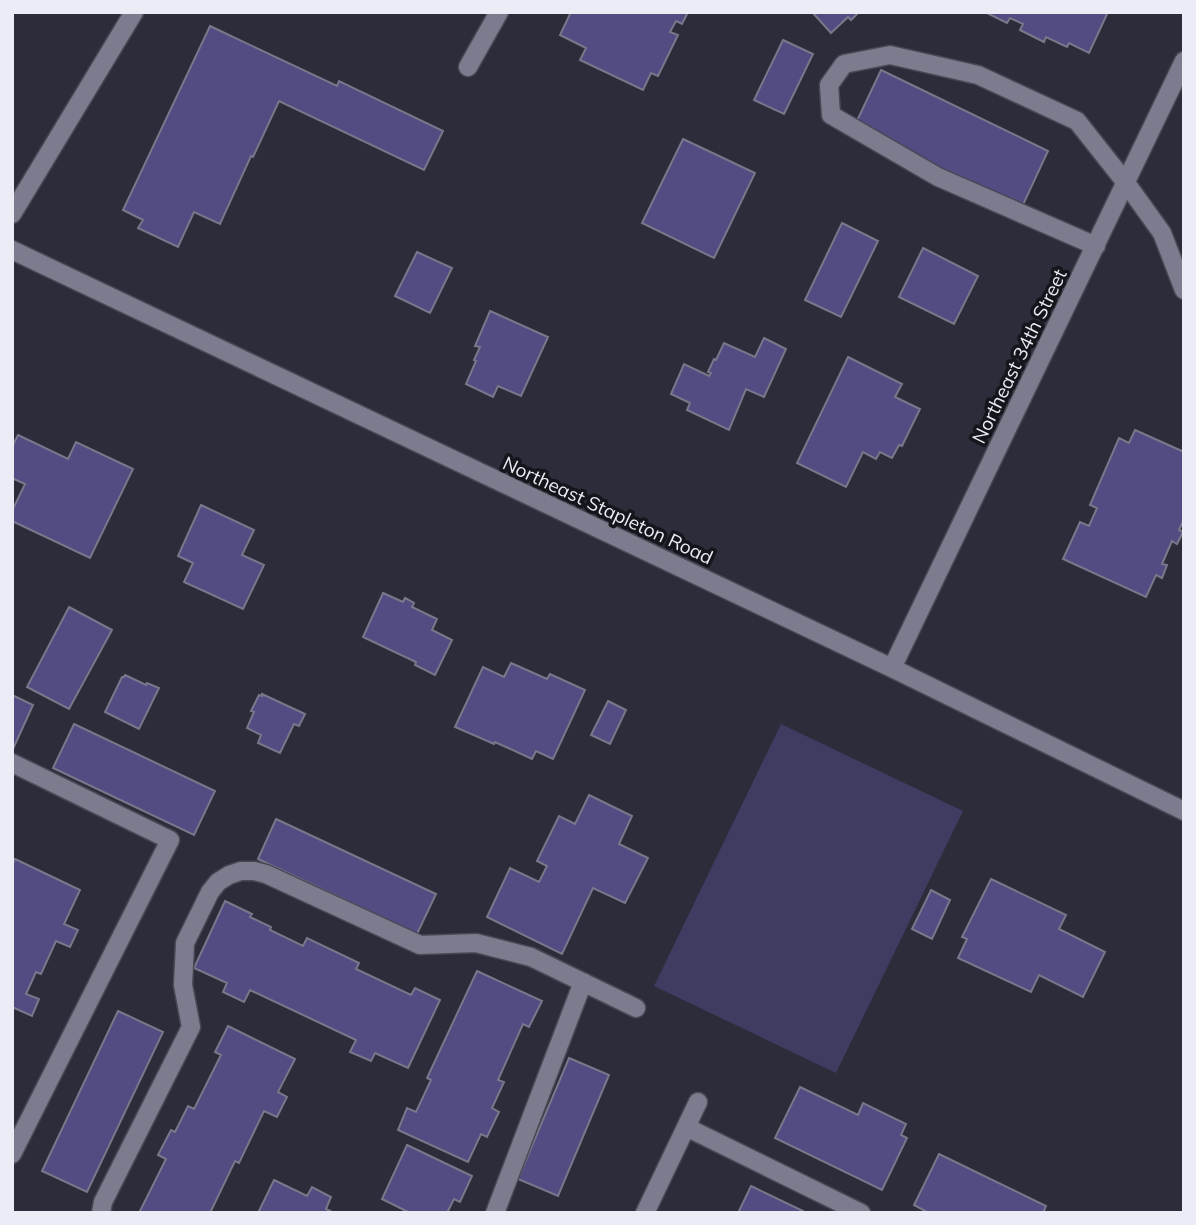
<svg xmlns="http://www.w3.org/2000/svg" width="1196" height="1225" viewBox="0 0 1196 1225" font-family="Mulish,sans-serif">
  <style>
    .green { fill: #3f3c62 }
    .building { fill: #514c82; stroke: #78788a; stroke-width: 2 }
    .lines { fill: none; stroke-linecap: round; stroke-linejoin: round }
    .minor-casing { stroke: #494855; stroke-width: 21 }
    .minor { stroke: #7d7c8f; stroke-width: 18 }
    .labels { text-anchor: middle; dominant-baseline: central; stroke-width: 7; stroke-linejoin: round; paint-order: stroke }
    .street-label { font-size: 19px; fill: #ececf6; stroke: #15151c }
  </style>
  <rect width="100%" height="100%" fill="#2d2c3b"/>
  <path class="green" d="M 781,724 L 963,811 L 836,1073 L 654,986 Z"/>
  <path class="building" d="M 571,12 L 688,12 L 682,24 L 676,21 L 670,32 L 678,35 L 658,76 L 651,73 L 643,90 L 580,60 L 586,48 L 560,35 Z
    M 812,12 L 859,12 L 851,20 L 848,17 L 831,33 Z
    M 985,12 L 1108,12 L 1089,53 L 1069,43 L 1067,47 L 1046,37 L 1044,42 L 1020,30 L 1023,24 L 1010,18 L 1007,23 Z
    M 210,26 L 337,86 L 339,81 L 443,131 L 424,170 L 279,101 L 253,157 L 251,156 L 220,224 L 194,212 L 178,247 L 138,228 L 143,220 L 123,210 Z
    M 783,40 L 813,54 L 784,114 L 754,100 Z
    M 881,70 L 1048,151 L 1022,207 L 854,127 Z
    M 683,139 L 755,173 L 714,258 L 642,223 Z
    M 842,223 L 878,241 L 841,317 L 805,300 Z
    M 923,248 L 978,276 L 954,324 L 899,297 Z
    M 417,252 L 452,268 L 430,313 L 395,296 Z
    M 490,311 L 548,337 L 521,396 L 498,386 L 493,397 L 466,384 L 476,361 L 474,360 L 480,347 L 475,346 Z
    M 764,338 L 786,349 L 764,397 L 746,389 L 729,430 L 687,410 L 690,403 L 671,394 L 684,364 L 709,376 L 711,373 L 708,372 L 714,359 L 716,360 L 724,343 L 755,357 Z
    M 848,357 L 902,384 L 895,397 L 920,409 L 902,446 L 899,445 L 892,458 L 880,452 L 876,459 L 863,452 L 846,487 L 797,463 Z
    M 1135,430 L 1184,452 L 1184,519 L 1179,530 L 1183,532 L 1177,544 L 1172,541 L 1162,564 L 1167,565 L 1162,578 L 1156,575 L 1146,597 L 1063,559 L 1080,522 L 1089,526 L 1097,508 L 1090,505 L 1119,438 L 1129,443 Z
    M 18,435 L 68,459 L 76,442 L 133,469 L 90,558 L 12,521 L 12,511 L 25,484 L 12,478 L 12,447 Z
    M 201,505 L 254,530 L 242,555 L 264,565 L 243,609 L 184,582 L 193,563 L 178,556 Z
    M 383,593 L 403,602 L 405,598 L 414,603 L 412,607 L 437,619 L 432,630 L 452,640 L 435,675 L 415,665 L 416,662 L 363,637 Z
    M 69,607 L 112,630 L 69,709 L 27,687 Z
    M 511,663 L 547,679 L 550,674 L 585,690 L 553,759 L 536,751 L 532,759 L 495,742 L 494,744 L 455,727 L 483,667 L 504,677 Z
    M 125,675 L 146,685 L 147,683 L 159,688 L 139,729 L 105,712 L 122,677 L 124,677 Z
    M 262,694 L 305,714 L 299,726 L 294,724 L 280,753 L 258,743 L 261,735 L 247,728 L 254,712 L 251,711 L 259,695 L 262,696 Z
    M 12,695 L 33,705 L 13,749 L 12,749 Z
    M 608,701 L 626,710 L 610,744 L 591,735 Z
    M 74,724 L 215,791 L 194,835 L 53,768 Z
    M 589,795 L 632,816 L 619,844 L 648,858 L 625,903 L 593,888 L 562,954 L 487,917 L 510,868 L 539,882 L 547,866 L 537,861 L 559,816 L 575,824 Z
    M 276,819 L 436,894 L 417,934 L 258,859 Z
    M 15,859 L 80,890 L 64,924 L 78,930 L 70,947 L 56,941 L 41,974 L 36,972 L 26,994 L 39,999 L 32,1016 L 12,1007 L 12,865 Z
    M 991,879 L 1066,915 L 1059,929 L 1105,952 L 1083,997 L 1039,975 L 1031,992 L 958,958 L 967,939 L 962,937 Z
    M 931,890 L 950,900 L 932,939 L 912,929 Z
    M 225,901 L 252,914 L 250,917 L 271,927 L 270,930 L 303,946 L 307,938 L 359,963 L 356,969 L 411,995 L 415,988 L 440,1000 L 408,1068 L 375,1053 L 371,1061 L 350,1052 L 356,1040 L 250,990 L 244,1002 L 223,992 L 227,983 L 194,968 Z
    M 477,971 L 542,1001 L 529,1027 L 523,1024 L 498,1080 L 504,1082 L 492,1108 L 499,1112 L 487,1137 L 481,1134 L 468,1162 L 398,1130 L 407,1108 L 416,1112 L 431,1080 L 427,1078 Z
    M 118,1011 L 163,1032 L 87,1192 L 42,1171 Z
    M 228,1026 L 295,1059 L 278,1092 L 287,1097 L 277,1117 L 264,1111 L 239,1163 L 235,1161 L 210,1213 L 139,1213 L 166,1159 L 158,1155 L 171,1130 L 175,1132 L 188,1106 L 194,1109 L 221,1055 L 215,1052 Z
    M 569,1058 L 609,1075 L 558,1196 L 518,1179 Z
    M 800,1087 L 858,1115 L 863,1103 L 906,1124 L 901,1135 L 907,1138 L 882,1190 L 775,1138 Z
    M 407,1145 L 472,1176 L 460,1202 L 454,1199 L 447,1213 L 410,1213 L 382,1199 Z
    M 939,1154 L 1046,1206 L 1043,1213 L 929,1213 L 914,1205 Z
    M 274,1180 L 307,1196 L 312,1187 L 331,1197 L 326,1209 L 334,1213 L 258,1213 Z
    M 751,1186 L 803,1211 L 802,1213 L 738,1213 Z"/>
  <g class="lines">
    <g class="minor-casing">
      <path id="minor" d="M 468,67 L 499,12
        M 12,214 L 134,12
        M 1096,246 L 938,177 L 831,115 L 829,85 L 844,64 L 890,55 L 978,75 L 1077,121 L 1126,183 L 1162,233 L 1184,290
        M 12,250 L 892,668 L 1184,811
        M 892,668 L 1184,61
        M 12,763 L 170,840 L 12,1154
        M 686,1127 L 861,1213
        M 101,1213 L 103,1202 L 191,1027 L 183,985 L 185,943 L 210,892 L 218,882 L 229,875 L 241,871 L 254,871 L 266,874 L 420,945 L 476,943 L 531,957 L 636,1008
        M 495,1213 L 583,982
        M 645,1213 L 698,1102"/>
    </g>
    <use href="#minor" class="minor"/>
  </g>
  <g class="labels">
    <g class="street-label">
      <text transform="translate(1019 356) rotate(-64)">Northeast 34th Street</text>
      <text transform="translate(608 510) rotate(25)">Northeast Stapleton Road</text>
    </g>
  </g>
  <rect width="1196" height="1225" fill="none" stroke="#ececf6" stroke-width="28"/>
</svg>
